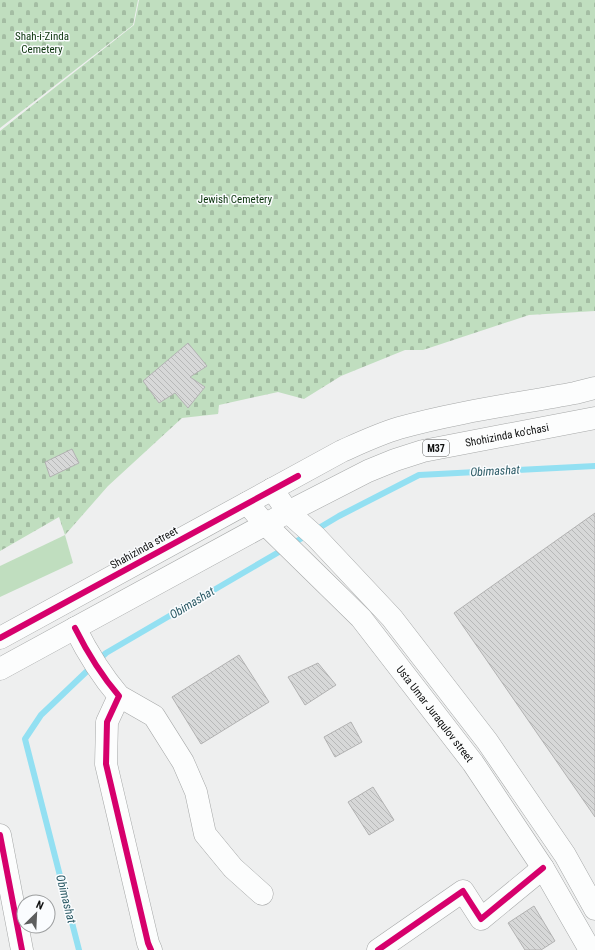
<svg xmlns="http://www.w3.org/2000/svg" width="595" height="950" viewBox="0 0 595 950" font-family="'Roboto Condensed',sans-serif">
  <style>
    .green { fill: #c0debf }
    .cemetery { fill: url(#cemetery-stones) }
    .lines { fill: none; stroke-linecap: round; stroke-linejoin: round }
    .stream { stroke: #93e0f2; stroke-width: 6 }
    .building { fill: url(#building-back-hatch); stroke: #b2b2b2 }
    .minor-casing { stroke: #a6a8a8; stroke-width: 23 }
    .tertiary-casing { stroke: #a6a8a8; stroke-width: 23 }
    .secondary-casing { stroke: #a6a8a8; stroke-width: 23 }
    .primary-casing { stroke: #a6a8a8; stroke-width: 23 }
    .minor { stroke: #fcfdfd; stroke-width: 22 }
    .tertiary { stroke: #fcfdfd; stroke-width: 22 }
    .secondary { stroke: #fcfdfd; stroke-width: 22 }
    .primary { stroke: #fcfdfd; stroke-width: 22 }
    .cycleway-casing { stroke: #fafcfe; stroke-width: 8 }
    .cycleway { stroke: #d6006c; stroke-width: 6 }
    .labels { text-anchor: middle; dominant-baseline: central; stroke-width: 3; stroke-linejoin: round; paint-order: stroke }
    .shield { fill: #fafcfe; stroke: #565757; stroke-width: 1 }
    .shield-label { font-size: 10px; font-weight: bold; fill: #0f1010 }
    .park-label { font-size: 11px; fill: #0b350c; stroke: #fafcfe }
    .street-label { font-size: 11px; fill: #0f1010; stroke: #fafcfe }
    .water-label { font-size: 12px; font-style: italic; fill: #2b5a65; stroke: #fafcfe }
  </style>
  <defs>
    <pattern id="cemetery-stones" width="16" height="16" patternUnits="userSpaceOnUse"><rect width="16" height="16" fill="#c0debf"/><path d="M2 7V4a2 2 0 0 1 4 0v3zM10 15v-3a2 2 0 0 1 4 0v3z" fill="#a4bda3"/></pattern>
    <pattern id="building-back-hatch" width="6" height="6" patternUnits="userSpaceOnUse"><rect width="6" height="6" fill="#d7d8d8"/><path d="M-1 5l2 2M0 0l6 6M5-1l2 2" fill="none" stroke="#b7b8b8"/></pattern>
  </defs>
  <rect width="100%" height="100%" fill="#eeefef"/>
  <path class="green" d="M 65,535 L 73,563 L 0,597 L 0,566 Z"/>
  <path class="cemetery" d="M 0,0 L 138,0 L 133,25 L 0,128 Z
    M 139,0 L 595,0 L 595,311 L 529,315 L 423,350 L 405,350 L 341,376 L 304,399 L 278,392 L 219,405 L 218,414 L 182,418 L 108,486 L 65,535 L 59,517 L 0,551 L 0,131 L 134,25 Z"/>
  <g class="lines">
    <path class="stream" d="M 292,544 L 339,516 L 419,475 L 595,466
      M 79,950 L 25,739 L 41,715 L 106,653 L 284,549"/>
  </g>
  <path class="building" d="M 188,343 L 207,366 L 190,377 L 205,387 L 188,408 L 175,393 L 159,403 L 143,381 Z
    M 72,449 L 79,463 L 50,477 L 45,462 Z
    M 595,513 L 595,817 L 454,613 Z
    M 239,655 L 269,702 L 201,744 L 172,697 Z
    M 318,663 L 336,685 L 305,705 L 288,677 Z
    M 351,722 L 362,742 L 335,757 L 324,737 Z
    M 373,787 L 394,820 L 369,835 L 348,802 Z
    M 534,906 L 555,941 L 541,950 L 525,950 L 508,923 Z"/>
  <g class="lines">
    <g class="minor-casing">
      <path id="minor" d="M 75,628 C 87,652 101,675 119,696 L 107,722 L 106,764 L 148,943 L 151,950
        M 119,696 L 154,716 L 183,762 L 196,792 L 205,834 L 233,868 L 262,894
        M 378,950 L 463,891 L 481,919 L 543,868"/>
    </g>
    <g class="tertiary-casing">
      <path id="tertiary" d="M 0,835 L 22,950"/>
    </g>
    <g class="secondary-casing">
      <g id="secondary">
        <path d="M 272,489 L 288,512 L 316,537 L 392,618 L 487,741 L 565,855 L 595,909"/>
        <path id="s1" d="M 247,503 L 265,524 L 361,618 L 473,763 L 543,868 L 590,950"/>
      </g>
    </g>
    <g class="primary-casing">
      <g id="primary">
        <path d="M 0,638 L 342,451 C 360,443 379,434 399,428 C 456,412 516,404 575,393 L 595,388"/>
        <path id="s2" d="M 0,669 L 288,512 L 368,471 L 395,460 L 423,451 L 595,418"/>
      </g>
    </g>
    <use href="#minor" class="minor"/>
    <use href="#tertiary" class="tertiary"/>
    <use href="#secondary" class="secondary"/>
    <use href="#primary" class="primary"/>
    <g class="cycleway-casing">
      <path id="cycleway" d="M 75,628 C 87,652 101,675 119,696 L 107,722 L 106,764 L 148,943 L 151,950
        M 0,638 L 298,476
        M 0,835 L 22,950
        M 378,950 L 463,891 L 481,919 L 543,868"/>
    </g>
    <use href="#cycleway" class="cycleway"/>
  </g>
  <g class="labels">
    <rect class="shield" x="423" y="440" width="26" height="16" rx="3"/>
    <g class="shield-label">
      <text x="436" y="448">M37</text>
    </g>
    <g class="park-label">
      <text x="42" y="36">Shah-i-Zinda<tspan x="42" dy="13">Cemetery</tspan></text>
      <text x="235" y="199">Jewish Cemetery</text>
    </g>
    <g class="street-label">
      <text stroke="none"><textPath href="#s2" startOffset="562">Shohizinda ko'chasi</textPath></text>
      <text transform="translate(144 548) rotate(-29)">Shahizinda street</text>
      <text stroke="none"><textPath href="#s1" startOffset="283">Usta Umar Juraqulov street</textPath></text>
    </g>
    <g class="water-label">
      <text transform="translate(495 471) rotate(-3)">Obimashat</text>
      <text transform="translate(192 603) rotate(-31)">Obimashat</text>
      <text transform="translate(66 899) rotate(76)">Obimashat</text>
    </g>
  </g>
  <g transform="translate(36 914) rotate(24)"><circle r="19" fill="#fafcfe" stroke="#9c9e9f"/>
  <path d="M0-3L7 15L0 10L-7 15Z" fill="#5d5e5e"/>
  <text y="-6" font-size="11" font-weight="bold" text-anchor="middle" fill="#0f1010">N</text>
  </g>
</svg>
